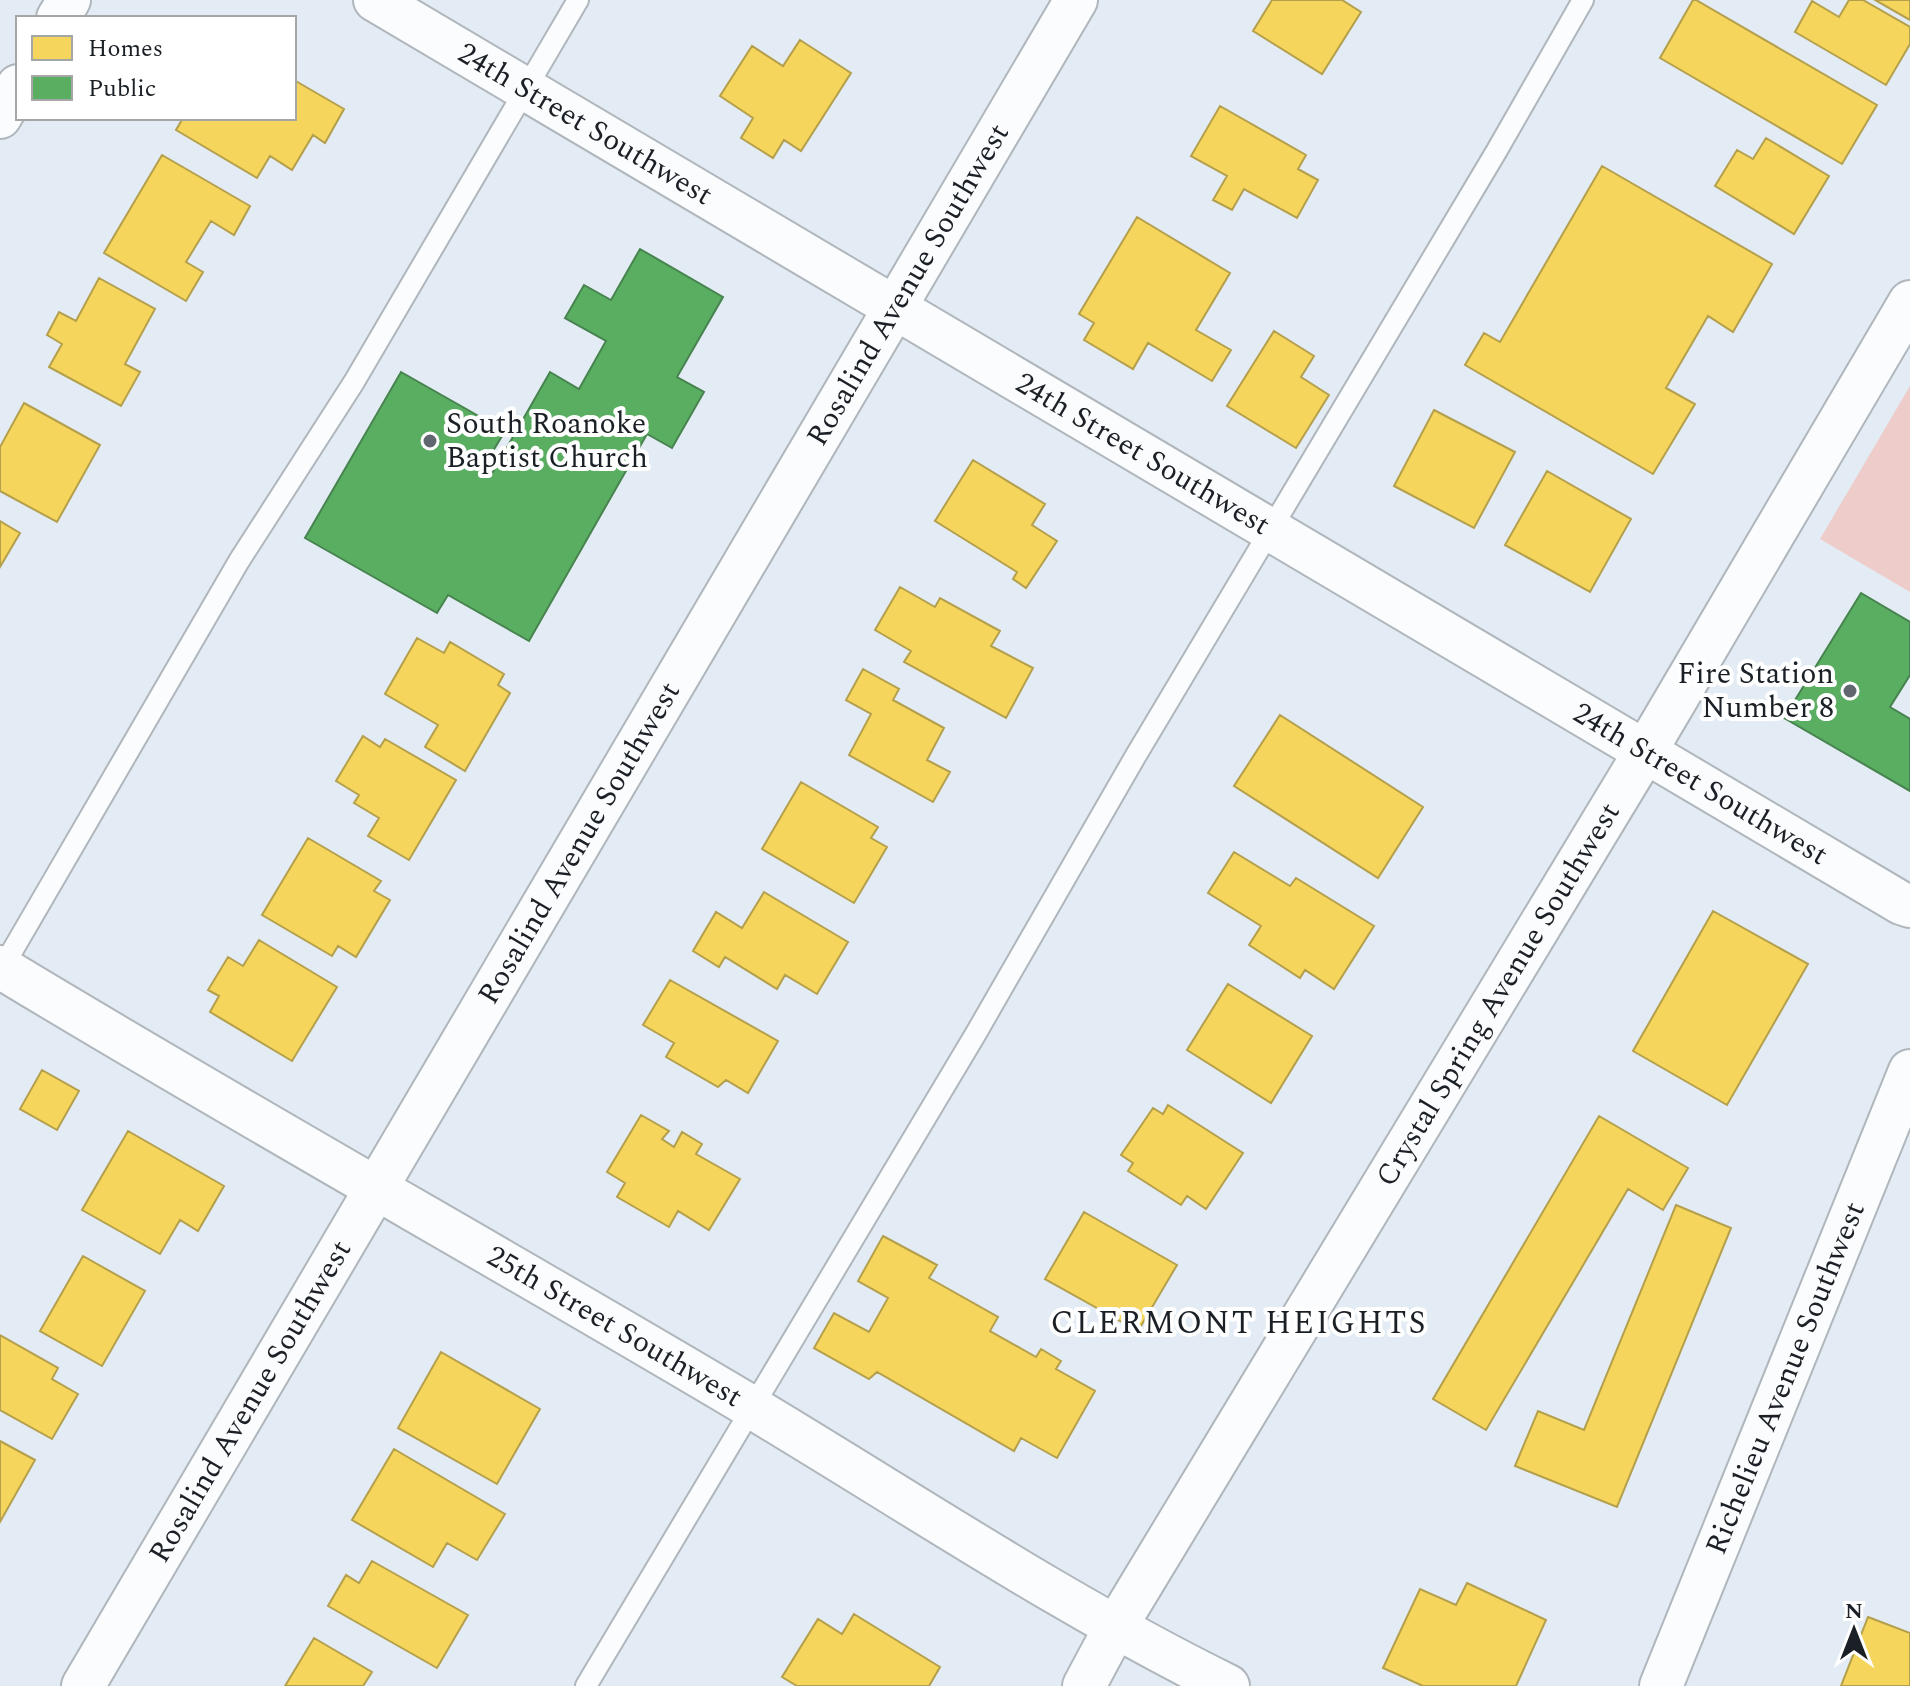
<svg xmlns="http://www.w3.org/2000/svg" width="1910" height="1686" viewBox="0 0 1910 1686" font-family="Spectral,serif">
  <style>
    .green { fill: #edccc9 }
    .homes { fill: #f6d55c; stroke: #b49f4c; stroke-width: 2 }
    .public { fill: #5aae61; stroke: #47834f; stroke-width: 2 }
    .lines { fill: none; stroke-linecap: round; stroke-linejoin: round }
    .lane-casing { stroke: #afb6bc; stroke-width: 24 }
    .street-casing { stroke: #afb6bc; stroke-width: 46 }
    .lane { stroke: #fbfcfd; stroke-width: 20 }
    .street { stroke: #fbfcfd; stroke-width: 42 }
    .poi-dot { fill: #61676e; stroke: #fff; stroke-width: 3 }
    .labels { text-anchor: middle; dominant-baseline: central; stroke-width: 8; stroke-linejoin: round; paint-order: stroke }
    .street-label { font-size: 30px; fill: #1b2026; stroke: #fff }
    .poi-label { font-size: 30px; fill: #1b2026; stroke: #fff; text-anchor: start }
    .neighbourhood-label { font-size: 32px; letter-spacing: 2px; fill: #1b2026; stroke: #fff }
  </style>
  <rect width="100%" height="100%" fill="#e3ecf4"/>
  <path class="green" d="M 1910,386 L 1910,592 L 1820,539 Z"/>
  <path class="homes" d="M 1272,0 L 1342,0 L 1361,12 L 1322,74 L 1253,31 Z
    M 1693,0 L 1696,0 L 1877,105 L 1842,164 L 1660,58 Z
    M 1849,0 L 1863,0 L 1910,27 L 1910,44 L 1886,85 L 1795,32 L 1812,1 L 1839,17 Z
    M 1875,0 L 1910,0 L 1910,20 Z
    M 800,40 L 851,73 L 801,151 L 784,140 L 773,158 L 741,138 L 753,118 L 720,96 L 752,46 L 783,66 Z
    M 294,80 L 344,109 L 325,143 L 313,135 L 292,170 L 270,156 L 257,178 L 176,130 L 183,118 L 294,118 Z
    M 1220,106 L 1306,155 L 1298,169 L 1318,180 L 1297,218 L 1244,189 L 1232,210 L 1213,200 L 1227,176 L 1191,156 Z
    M 1766,138 L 1829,176 L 1794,234 L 1715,186 L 1737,150 L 1753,159 Z
    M 162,155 L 250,206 L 234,235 L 211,221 L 186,262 L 203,272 L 186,301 L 104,253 Z
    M 1602,166 L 1772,264 L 1733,332 L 1708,316 L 1666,388 L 1695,404 L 1653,474 L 1465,365 L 1484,333 L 1500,342 Z
    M 1137,217 L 1230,273 L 1196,330 L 1231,350 L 1212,381 L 1148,343 L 1133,369 L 1084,340 L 1094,323 L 1079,314 Z
    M 99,278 L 155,309 L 125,364 L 140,372 L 121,406 L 49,367 L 62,344 L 47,335 L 59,312 L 76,321 Z
    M 1274,331 L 1314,356 L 1301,377 L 1329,395 L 1296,448 L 1227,406 Z
    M 24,403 L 100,445 L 57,522 L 0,491 L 0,447 Z
    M 1434,410 L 1515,452 L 1474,528 L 1394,486 Z
    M 973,460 L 1045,504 L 1032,525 L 1057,541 L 1026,588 L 1013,579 L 1017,572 L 935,521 Z
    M 1547,471 L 1631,519 L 1590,592 L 1505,545 Z
    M 0,521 L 20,533 L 0,567 Z
    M 900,587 L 935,607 L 940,598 L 1000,631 L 991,646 L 1033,668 L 1006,718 L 904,662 L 911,651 L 875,630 Z
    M 417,638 L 444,653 L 450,642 L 504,674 L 498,685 L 510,693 L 465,771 L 425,747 L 438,725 L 385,694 Z
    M 863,669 L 899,689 L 893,700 L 944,728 L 927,760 L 950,772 L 933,802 L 849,755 L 871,714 L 846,700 Z
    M 1280,715 L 1423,807 L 1378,878 L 1234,786 Z
    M 363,736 L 380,747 L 385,739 L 456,780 L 409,860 L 368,836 L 379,818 L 354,803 L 359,795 L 336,781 Z
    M 801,782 L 878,827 L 871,838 L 887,847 L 854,903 L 762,849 Z
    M 308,838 L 381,881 L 374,891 L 390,900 L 356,957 L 338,946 L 332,956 L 262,915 Z
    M 1234,852 L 1290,886 L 1296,878 L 1374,926 L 1334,989 L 1305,970 L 1300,978 L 1249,945 L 1261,926 L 1208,893 Z
    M 764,892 L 848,942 L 817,994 L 785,975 L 777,989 L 725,957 L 719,967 L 693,951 L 716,912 L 742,928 Z
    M 1713,911 L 1808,964 L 1727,1105 L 1633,1051 Z
    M 259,940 L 337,987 L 292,1061 L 210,1012 L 219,996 L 208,990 L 228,957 L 243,966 Z
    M 670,980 L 778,1041 L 748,1093 L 726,1080 L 718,1087 L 666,1057 L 674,1043 L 643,1025 Z
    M 1228,984 L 1312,1036 L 1271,1103 L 1187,1050 Z
    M 42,1070 L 79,1091 L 57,1130 L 20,1109 Z
    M 1168,1105 L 1243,1153 L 1206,1209 L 1187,1196 L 1181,1205 L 1128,1171 L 1133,1163 L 1121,1155 L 1153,1108 L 1163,1114 Z
    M 641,1115 L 669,1131 L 662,1139 L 674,1147 L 682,1132 L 702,1144 L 696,1154 L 740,1179 L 709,1230 L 678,1211 L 669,1227 L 617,1197 L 625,1183 L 607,1172 Z
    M 1599,1116 L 1688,1168 L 1663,1210 L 1628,1189 L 1486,1430 L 1433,1399 Z
    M 128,1131 L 224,1186 L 198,1231 L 180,1220 L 160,1254 L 82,1210 Z
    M 1676,1205 L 1731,1228 L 1617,1507 L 1515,1466 L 1538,1411 L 1584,1430 Z
    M 1084,1212 L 1177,1265 L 1138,1331 L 1045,1279 Z
    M 883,1236 L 937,1265 L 929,1278 L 998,1317 L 990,1331 L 1036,1357 L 1041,1349 L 1061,1361 L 1056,1369 L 1095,1391 L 1057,1458 L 1021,1438 L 1014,1451 L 877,1372 L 869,1379 L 814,1348 L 834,1313 L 869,1332 L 888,1298 L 858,1281 Z
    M 83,1256 L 145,1291 L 102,1366 L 40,1331 Z
    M 0,1335 L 58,1368 L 52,1379 L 78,1394 L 52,1439 L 0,1410 Z
    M 441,1352 L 540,1409 L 497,1484 L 398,1428 Z
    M 0,1441 L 35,1460 L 0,1522 Z
    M 394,1449 L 505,1514 L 477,1560 L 447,1543 L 433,1567 L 352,1520 Z
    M 372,1561 L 468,1615 L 437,1668 L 328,1606 L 346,1575 L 359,1583 Z
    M 1467,1583 L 1546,1620 L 1516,1686 L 1423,1686 L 1383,1668 L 1420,1589 L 1456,1605 Z
    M 854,1614 L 940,1667 L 929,1686 L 797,1686 L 782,1677 L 818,1619 L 842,1634 Z
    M 1868,1617 L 1910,1633 L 1910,1686 L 1841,1686 Z
    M 314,1638 L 372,1672 L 363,1686 L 285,1686 Z"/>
  <path class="public" d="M 640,249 L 723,297 L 677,377 L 704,392 L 672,448 L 647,434 L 529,641 L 448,595 L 437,613 L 305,538 L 401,372 L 505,431 L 481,471 L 490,477 L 550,372 L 579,389 L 606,341 L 565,318 L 584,285 L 611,300 Z
    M 1861,593 L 1910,622 L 1910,675 L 1890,707 L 1910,719 L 1910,791 L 1784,718 Z"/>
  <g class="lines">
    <g class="lane-casing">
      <path id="lane" d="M 0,972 L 239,561 L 354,382 L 578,0
        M 586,1686 L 975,1035 L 1135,757 L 1496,152 L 1583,0"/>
    </g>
    <g class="street-casing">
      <g id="street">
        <path id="s1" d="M 375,0 L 1705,787 L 1901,903 L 1910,906"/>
        <path d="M 58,18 L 69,0"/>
        <path d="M 0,117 L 18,86"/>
        <path id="s2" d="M 0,967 C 249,1118 503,1259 753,1408 C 910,1502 1063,1605 1228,1686"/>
        <path id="s3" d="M 83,1686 L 1076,0"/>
        <path id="s4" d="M 1084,1686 L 1115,1628 L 1645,752 L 1910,302"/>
        <path id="s5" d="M 1661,1686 L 1910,1071"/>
      </g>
    </g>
    <use href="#lane" class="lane"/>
    <use href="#street" class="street"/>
  </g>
  <g class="poi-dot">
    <circle cx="430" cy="441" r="8"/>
    <circle cx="1850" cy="691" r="8"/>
  </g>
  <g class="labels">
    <g class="street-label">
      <text stroke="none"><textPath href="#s1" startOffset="244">24th Street Southwest</textPath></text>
      <text stroke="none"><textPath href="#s3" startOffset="1626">Rosalind Avenue Southwest</textPath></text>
      <text stroke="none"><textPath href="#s1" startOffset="892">24th Street Southwest</textPath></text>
      <text stroke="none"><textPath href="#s1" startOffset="1540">24th Street Southwest</textPath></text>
      <text stroke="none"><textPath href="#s3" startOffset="978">Rosalind Avenue Southwest</textPath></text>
      <text stroke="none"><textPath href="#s4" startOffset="806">Crystal Spring Avenue Southwest</textPath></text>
      <text stroke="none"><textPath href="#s2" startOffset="712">25th Street Southwest</textPath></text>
      <text stroke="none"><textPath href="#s5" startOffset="332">Richelieu Avenue Southwest</textPath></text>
      <text stroke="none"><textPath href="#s3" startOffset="330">Rosalind Avenue Southwest</textPath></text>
    </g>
    <g class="poi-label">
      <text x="446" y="424">South Roanoke<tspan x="446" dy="34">Baptist Church</tspan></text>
      <text x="1834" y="674" text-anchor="end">Fire Station<tspan x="1834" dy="34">Number 8</tspan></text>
    </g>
    <g class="neighbourhood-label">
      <text x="1239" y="1323">CLERMONT HEIGHTS</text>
    </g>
  </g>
  <rect x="16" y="16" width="280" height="104" fill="#ffffff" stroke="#a4a6a8" stroke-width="2"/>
  <rect x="32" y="36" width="40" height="24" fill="#f6d55c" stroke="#a4a6a8" stroke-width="2"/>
  <text x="88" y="56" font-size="24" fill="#1b2026">Homes</text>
  <rect x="32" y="76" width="40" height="24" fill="#5aae61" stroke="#a4a6a8" stroke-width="2"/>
  <text x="88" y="96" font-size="24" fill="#1b2026">Public</text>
  <g transform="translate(1854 1630)" stroke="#ffffff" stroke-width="6" paint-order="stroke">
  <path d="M0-6L14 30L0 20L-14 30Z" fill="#1b2026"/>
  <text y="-12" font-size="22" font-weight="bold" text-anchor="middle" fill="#1b2026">N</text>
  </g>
</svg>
